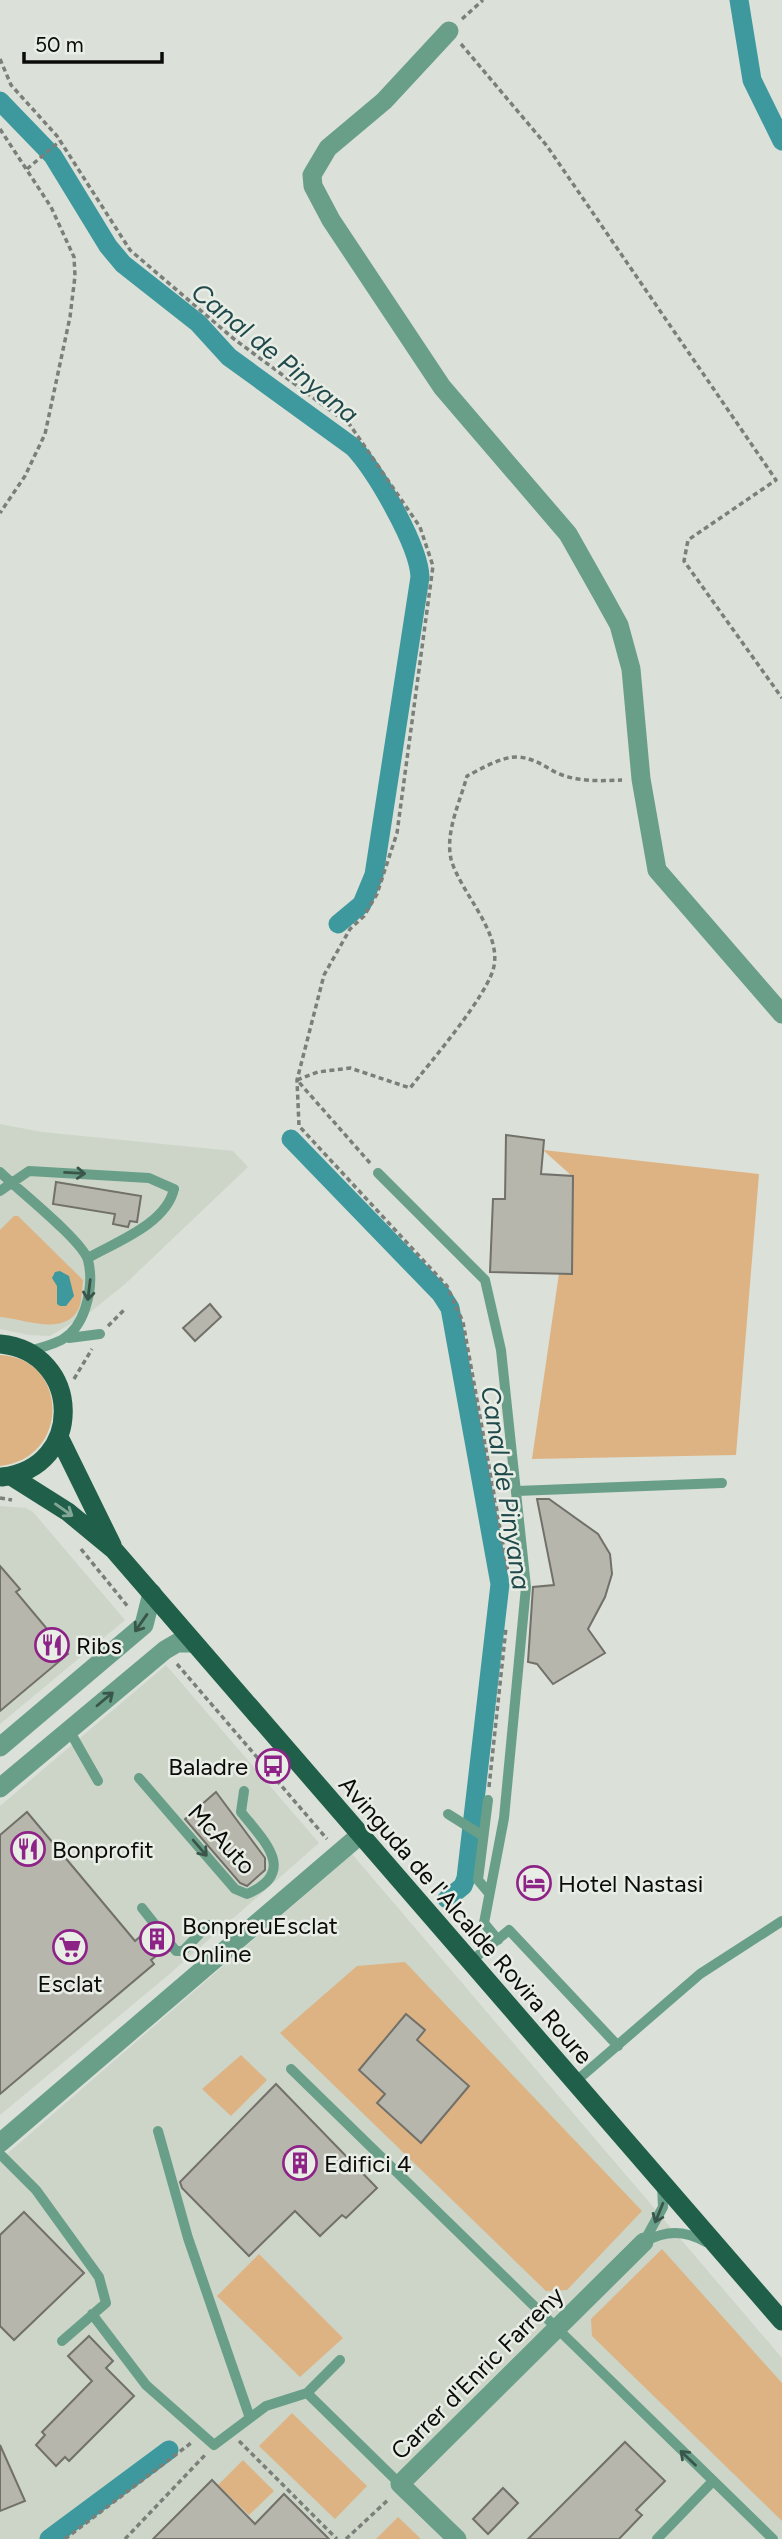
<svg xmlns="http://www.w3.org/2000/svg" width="782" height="2539" viewBox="0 0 782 2539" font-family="Figtree,sans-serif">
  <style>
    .built { fill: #ccd5c7 }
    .green { fill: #ddb384 }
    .water { fill: #3d999d }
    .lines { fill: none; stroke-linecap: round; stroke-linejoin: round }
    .canal { stroke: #3d999d; stroke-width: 19 }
    .building { fill: #b6b6ad; stroke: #717069; stroke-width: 2 }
    .path { stroke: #7b7f79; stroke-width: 3.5; stroke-dasharray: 5 3.5; stroke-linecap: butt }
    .service { stroke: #699f89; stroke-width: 10 }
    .minor { stroke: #699f89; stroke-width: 19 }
    .primary { stroke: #20604a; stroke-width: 19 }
    .oneway { stroke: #3a564a }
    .oneway2 { stroke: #84a698 }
    .labels { text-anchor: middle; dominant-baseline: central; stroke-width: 5; stroke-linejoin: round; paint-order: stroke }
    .poi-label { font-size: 24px; fill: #0b0c0a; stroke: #e8ede5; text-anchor: start }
    .street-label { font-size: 24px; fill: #0b0c0a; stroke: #e8ede5 }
    .water-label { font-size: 26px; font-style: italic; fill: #20494b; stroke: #e8ede5 }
  </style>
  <rect width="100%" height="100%" fill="#dbe0d8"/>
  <path class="built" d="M 0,1124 L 42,1132 L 233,1151 L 248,1167 L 124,1285 L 89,1313 L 50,1336 L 29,1335 L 0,1329 Z
    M 0,1506 L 26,1508 L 33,1512 L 125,1620 L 0,1724 Z
    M 166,1665 L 319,1843 L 166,1977 L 0,2115 L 0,1806 Z
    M 352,1854 L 782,2358 L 782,2539 L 0,2539 L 0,2160 Z"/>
  <path class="green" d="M 543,1150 L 759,1174 L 736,1455 L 532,1459 L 573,1177 Z
    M 14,1216 L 18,1216 L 83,1280 C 82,1288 82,1300 79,1308 C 65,1338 22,1318 0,1317 L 0,1230 Z
    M 0,1355 C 69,1358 71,1458 0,1466 Z
    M 405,1962 L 642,2211 L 567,2290 L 546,2291 L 280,2033 L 357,1966 Z
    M 241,2055 L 267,2080 L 231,2116 L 202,2089 Z
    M 662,2249 L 782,2383 L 782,2521 L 592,2336 L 591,2319 Z
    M 259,2254 L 343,2338 L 300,2377 L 217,2296 Z
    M 292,2413 L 367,2486 L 335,2519 L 259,2446 Z
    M 243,2460 L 274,2491 L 249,2515 L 218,2485 Z
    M 398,2517 L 421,2539 L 376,2539 Z"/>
  <path class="water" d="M 60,1271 L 69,1276 L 74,1296 L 66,1306 L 60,1306 L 57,1304 L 57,1286 L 52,1278 L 55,1272 Z"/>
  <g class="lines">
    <path class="canal" d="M 739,0 L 752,80 L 782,141
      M 0,101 L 53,156 L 108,246 L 123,264 L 198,323 L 229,357 L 353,447 C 375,470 419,545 420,577 L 374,875 L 362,904 L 338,924
      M 291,1139 L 441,1294 L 450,1308 L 500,1584 L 466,1878 L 463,1886 L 447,1899
      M 49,2539 L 169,2450"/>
  </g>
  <path class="building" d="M 506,1135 L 544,1140 L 541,1174 L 573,1176 L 572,1274 L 490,1272 L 493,1199 L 505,1199 Z
    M 56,1182 L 141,1196 L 137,1222 L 130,1221 L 128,1227 L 113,1224 L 115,1214 L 53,1204 Z
    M 210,1304 L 221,1317 L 195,1341 L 183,1328 Z
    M 537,1499 L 549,1499 L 598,1534 L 610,1554 L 612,1574 L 605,1597 L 588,1629 L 605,1653 L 553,1684 L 537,1664 L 528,1662 L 533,1587 L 554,1585 Z
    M 0,1566 L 20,1589 L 16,1592 L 68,1654 L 0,1711 Z
    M 216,1792 L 265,1858 L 265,1870 L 247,1886 L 240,1883 L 185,1819 Z
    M 27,1812 L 135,1941 L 149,1929 L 165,1949 L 151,1960 L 154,1964 L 0,2094 L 0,1835 Z
    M 406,2014 L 425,2030 L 417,2040 L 469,2086 L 421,2143 L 377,2103 L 385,2094 L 359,2070 Z
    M 276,2084 L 377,2188 L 346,2218 L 342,2215 L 320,2236 L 295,2211 L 249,2256 L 182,2188 L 180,2182 Z
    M 24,2212 L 84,2273 L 14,2340 L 0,2326 L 0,2235 Z
    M 89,2336 L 113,2361 L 106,2368 L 134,2396 L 69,2461 L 65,2457 L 56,2466 L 36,2445 L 45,2435 L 42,2432 L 92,2381 L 68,2356 Z
    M 625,2442 L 665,2481 L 636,2510 L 642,2515 L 619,2539 L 528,2539 Z
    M 0,2445 L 25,2501 L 0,2511 Z
    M 212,2480 L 255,2524 L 284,2494 L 329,2539 L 153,2539 Z
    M 503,2488 L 518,2503 L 488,2534 L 473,2519 Z"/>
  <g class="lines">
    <path class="path" d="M 462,19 L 483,0
      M 461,44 L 547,146 L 776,480 L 688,540 L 684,561 L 782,698
      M 0,59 L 11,85 L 57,136 L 130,250 L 234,339 L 350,425 L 420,527 L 433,566 L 397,833 L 377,894 L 364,916 L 350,929 L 324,975 L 297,1080 L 299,1126 L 447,1286 L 463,1322 L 508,1572
      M 0,129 L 51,207 L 74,257 L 75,276 L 70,317 L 45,434 L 25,476 L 0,513
      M 27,169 L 60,141
      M 370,1163 L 297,1080 L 318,1072 L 350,1068 L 410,1088 C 429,1064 489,994 494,966 C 501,931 460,892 451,859 C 445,832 460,802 467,776 C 481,769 500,757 517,757 C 534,758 544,766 557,773 C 578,782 600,781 622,780
      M 108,1326 L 125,1309
      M 74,1379 L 92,1349
      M 0,1498 L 12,1500
      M 81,1549 L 129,1608
      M 177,1664 L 327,1839
      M 489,1787 L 506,1628
      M 239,2441 L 337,2539
      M 65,2539 L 191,2443
      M 125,2539 L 206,2454
      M 346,2539 L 389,2499"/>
    <path class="service" d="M 0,1172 C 17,1189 82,1240 88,1260 C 92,1276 90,1294 85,1309 C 75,1339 57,1344 28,1351
      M 378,1173 L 485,1280 L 501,1350 L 526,1587 L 504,1818 L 484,1923 L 498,1940
      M 0,1191 L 29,1171 L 149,1178 L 174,1189 C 166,1224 116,1242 88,1258
      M 69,1338 L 100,1334
      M 517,1491 L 722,1483
      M 69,1730 L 98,1781
      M 139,1778 L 235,1889 L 247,1894 C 299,1872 263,1840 241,1812 L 244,1791
      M 488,1800 L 478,1880 L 488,1892
      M 448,1814 L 483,1836
      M 142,1908 L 176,1951 L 183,1951 L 208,1925
      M 470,1962 L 509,1930 L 618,2046
      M 291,2069 L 773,2539
      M 575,2082 L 700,1974 L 782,1921
      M 158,2131 L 188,2238 L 250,2418
      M 0,2154 L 36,2190 L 99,2277 L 106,2303 L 62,2341
      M 645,2240 L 663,2207 L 662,2186
      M 644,2242 C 666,2230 684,2230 706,2242
      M 92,2314 L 146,2385 L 214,2445 L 266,2406 L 307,2393
      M 340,2360 L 307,2393 L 400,2484
      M 657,2539 L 713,2481"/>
    <path class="minor" d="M 449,31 L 384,101 L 328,148 L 312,175 L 313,186 L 331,220 L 442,387 L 568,534 L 603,596 L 619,625 L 631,669 L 641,779 L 657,870 L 782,1014
      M 0,1747 L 144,1625 L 152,1593
      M 0,1788 L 165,1650 L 177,1643 L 194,1643
      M 0,2143 L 360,1835
      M 457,2539 L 400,2484 L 644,2242"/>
    <path class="primary" d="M 0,1344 C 83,1352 85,1468 2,1477
      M 59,1437 L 112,1545
      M 11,1476 L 68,1512 L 114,1550 L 782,2321"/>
  </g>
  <defs><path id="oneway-shaft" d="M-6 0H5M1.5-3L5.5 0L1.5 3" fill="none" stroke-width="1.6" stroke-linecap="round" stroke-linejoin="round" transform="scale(1.75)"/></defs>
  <g class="oneway">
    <use href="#oneway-shaft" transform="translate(75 1173) rotate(3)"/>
    <use href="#oneway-shaft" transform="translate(89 1290) rotate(97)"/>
    <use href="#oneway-shaft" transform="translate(141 1623) rotate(125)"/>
    <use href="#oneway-shaft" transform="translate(105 1699) rotate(-40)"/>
    <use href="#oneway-shaft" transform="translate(200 1848) rotate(49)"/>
    <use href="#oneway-shaft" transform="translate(659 2213) rotate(112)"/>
    <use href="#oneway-shaft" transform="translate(688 2458) rotate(-136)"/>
  </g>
  <use class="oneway2" href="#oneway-shaft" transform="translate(64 1510) rotate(35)"/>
  <defs>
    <g id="restaurant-ring" transform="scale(1.75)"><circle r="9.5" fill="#e8ede5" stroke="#8e2387" stroke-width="1.5"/><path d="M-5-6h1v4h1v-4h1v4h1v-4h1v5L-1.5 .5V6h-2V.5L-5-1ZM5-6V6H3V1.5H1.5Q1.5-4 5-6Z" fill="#8e2387"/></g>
    <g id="bus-ring" transform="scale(1.75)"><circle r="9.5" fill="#e8ede5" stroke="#8e2387" stroke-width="1.5"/><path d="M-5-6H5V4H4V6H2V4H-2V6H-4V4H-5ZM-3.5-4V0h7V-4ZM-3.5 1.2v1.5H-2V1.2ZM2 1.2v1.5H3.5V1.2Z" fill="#8e2387"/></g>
    <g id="hotel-ring" transform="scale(1.75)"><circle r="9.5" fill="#e8ede5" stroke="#8e2387" stroke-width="1.5"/><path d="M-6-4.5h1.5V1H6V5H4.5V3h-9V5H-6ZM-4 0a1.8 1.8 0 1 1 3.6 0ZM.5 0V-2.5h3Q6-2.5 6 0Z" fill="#8e2387"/></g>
    <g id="building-ring" transform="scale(1.75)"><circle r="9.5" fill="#e8ede5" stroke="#8e2387" stroke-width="1.5"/><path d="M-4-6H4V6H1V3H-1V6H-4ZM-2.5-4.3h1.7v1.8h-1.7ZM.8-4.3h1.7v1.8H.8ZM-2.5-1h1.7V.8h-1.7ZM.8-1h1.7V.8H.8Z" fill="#8e2387"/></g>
    <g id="supermarket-ring" transform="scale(1.75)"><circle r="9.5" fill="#e8ede5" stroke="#8e2387" stroke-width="1.5"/><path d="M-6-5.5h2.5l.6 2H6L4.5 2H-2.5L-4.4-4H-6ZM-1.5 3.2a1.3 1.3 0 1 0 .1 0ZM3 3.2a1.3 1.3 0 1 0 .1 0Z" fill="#8e2387"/></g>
  </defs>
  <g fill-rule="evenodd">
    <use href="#restaurant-ring" x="52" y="1645"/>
    <use href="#bus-ring" x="273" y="1766"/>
    <use href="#restaurant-ring" x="28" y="1849"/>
    <use href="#hotel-ring" x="534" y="1883"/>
    <use href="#building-ring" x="157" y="1939"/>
    <use href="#supermarket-ring" x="70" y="1947"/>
    <use href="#building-ring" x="300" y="2163"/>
  </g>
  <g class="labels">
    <g class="poi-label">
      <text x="76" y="1645">Ribs</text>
      <text x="248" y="1766" text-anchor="end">Baladre</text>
      <text x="52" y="1849">Bonprofit</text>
      <text x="558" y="1883">Hotel Nastasi</text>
      <text x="182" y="1925">BonpreuEsclat<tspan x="182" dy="28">Online</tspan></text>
      <text x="70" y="1983" text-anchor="middle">Esclat</text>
      <text x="324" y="2163">Edifici 4</text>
    </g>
    <g class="street-label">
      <text transform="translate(222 1839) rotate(47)">McAuto</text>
      <text transform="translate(466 1920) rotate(49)">Avinguda de l'Alcalde Rovira Roure</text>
      <text transform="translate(477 2373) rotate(-45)">Carrer d'Enric Farreny</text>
    </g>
    <g class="water-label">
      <text transform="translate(275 353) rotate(39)">Canal de Pinyana</text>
      <text transform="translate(506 1488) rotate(81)">Canal de Pinyana</text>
    </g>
  </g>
  <path d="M24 52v10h138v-10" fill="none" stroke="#0b0c0a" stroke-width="3.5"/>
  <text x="35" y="52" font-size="21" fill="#0b0c0a" stroke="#e8ede5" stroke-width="5" paint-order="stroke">50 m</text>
</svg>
